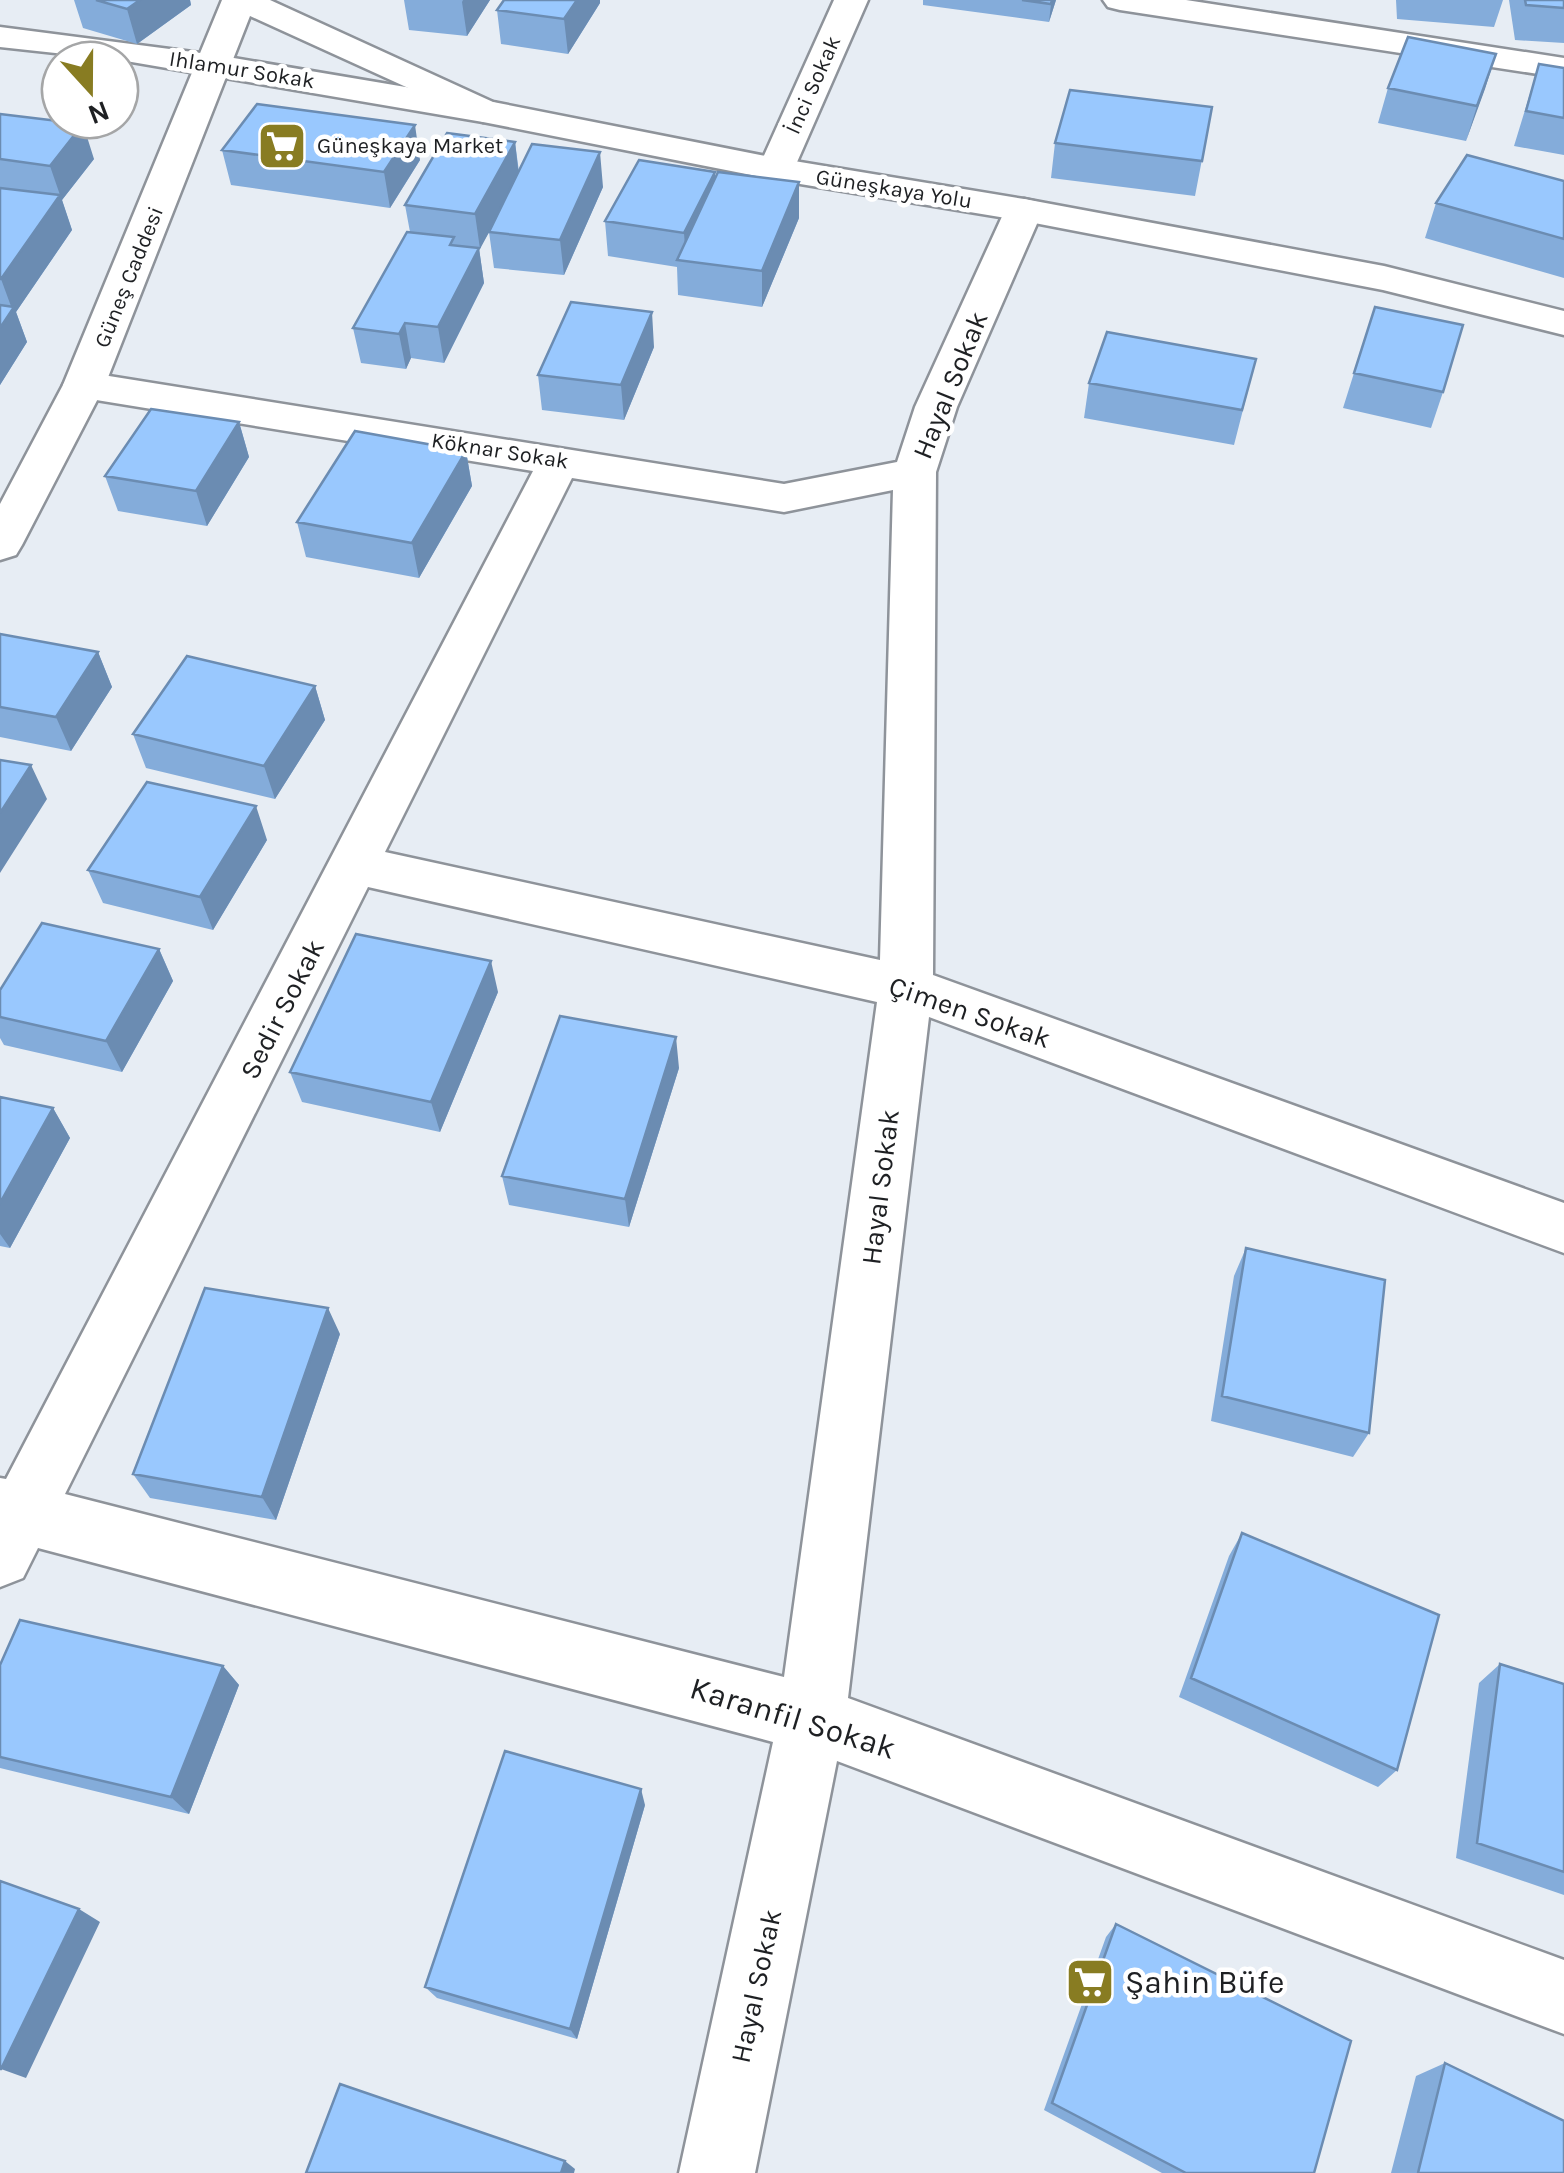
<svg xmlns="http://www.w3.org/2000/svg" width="1564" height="2173" viewBox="0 0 1564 2173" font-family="Karla,sans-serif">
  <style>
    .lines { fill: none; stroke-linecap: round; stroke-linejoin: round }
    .minor-casing { stroke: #8e939a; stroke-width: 5 }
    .tertiary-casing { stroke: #8e939a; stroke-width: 5 }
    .minor { fill: #fff; fill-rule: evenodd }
    .tertiary { fill: #fff; fill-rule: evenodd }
    .wall { fill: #84acda }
    .shaded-wall { fill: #6b8cb2 }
    .building { fill: #99c8fe; stroke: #6b8cb2; stroke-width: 2.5 }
    .labels { text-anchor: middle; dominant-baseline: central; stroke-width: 9; stroke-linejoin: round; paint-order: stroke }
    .far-street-label { font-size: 22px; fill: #1e2023; stroke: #fff }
    .far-poi-label { font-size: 22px; fill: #1e2023; stroke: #fff; text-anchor: start }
    .street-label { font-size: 28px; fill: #1e2023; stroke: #fff }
    .near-street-label { font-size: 32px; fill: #1e2023; stroke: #fff }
    .near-poi-label { font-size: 32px; fill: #1e2023; stroke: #fff; text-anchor: start }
  </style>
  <rect width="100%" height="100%" fill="#e7edf4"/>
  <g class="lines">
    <g class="minor-casing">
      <path id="minor" d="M 834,0 L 868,0 L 794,169 L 789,177 L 776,180 L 763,177 L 758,169 Z
        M 1103,0 L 1186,0 L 1564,58 L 1564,78 L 1120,10 L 1108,7 Z
        M 0,27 L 216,55 L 483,100 L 496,103 L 501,111 L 496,119 L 483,122 L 120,60 L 0,47 Z
        M 1024,199 L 1037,202 L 1043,210 L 957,407 L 936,472 L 933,975 L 1564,1203 L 1564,1253 L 929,1017 L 848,1698 L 1564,1960 L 1564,2034 L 837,1761 L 755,2173 L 679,2173 L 773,1742 L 38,1548 L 23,1578 L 0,1587 L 0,1478 L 6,1479 L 533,471 L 84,398 L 69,394 L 63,385 L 69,376 L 84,372 L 784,484 L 897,462 L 915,407 L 1005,210 L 1011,202 ZM 572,478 L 784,512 L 893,490 L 880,960 L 385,852 ZM 368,887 L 877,1002 L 784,1677 L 65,1494 Z"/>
    </g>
    <g class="tertiary-casing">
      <path id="tertiary" d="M 222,0 L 270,0 L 493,102 L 776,158 L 1024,199 L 1384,266 L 1564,311 L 1564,335 L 1383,290 L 1024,221 L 776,180 L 483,122 L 250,16 L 105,385 L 22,545 L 16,555 L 0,560 L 0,504 L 63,385 Z"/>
    </g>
    <use href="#minor" class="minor"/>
    <use href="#tertiary" class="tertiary"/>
  </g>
  <path class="wall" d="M 74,0 L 190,0 L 191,5 L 137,44 L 83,28 Z
    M 404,0 L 490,0 L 467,36 L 409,30 Z
    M 504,0 L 600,0 L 600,3 L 568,54 L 501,44 L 497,10 Z
    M 923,0 L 1056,0 L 1049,22 L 923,5 Z
    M 1396,0 L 1503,0 L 1494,27 L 1397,19 Z
    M 1509,0 L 1564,0 L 1564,43 L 1515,40 Z
    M 1496,54 L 1466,141 L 1378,123 L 1388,88 Z
    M 1539,64 L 1564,68 L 1564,155 L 1514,146 Z
    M 1212,107 L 1195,196 L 1051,178 L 1055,143 Z
    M 0,114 L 94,159 L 62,200 L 72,230 L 16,312 L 27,342 L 0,385 Z
    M 515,142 L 519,172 L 603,187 L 564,275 L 494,268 L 489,232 L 479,249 L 484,283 L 444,363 L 411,358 L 406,369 L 361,363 L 353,328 L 410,232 L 405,205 Z
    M 222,150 L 420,160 L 390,208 L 231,185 Z
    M 715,172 L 715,177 L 799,218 L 762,307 L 678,295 L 677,267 L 608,256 L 605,221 Z
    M 1564,181 L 1564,278 L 1425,238 L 1436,203 Z
    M 654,347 L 624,420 L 542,410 L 538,375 Z
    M 1256,359 L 1234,445 L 1084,418 L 1089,383 Z
    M 1354,373 L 1443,392 L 1431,428 L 1343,408 Z
    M 239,422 L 249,457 L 207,526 L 118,511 L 105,476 Z
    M 466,451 L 472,486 L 419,578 L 306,557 L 297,522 Z
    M 0,634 L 98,652 L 112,687 L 71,751 L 0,737 Z
    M 315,686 L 325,720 L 275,799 L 146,768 L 133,734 Z
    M 267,840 L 213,930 L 103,903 L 88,870 Z
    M 159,949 L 173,981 L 122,1072 L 4,1045 L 0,1038 L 0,990 Z
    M 498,992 L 440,1132 L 302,1102 L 290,1072 Z
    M 679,1068 L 629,1227 L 509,1205 L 502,1176 Z
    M 0,1097 L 53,1108 L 70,1138 L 10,1248 L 0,1246 Z
    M 1246,1248 L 1369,1433 L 1353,1457 L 1211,1421 L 1234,1276 Z
    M 340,1334 L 276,1520 L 150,1498 L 133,1474 Z
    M 1242,1533 L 1397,1770 L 1378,1787 L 1179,1697 L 1229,1556 Z
    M 1500,1664 L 1564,1684 L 1564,1895 L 1456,1858 L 1479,1683 Z
    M 0,1665 L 223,1666 L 239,1685 L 189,1814 L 0,1768 Z
    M 645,1805 L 577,2039 L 437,1998 L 425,1987 Z
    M 1116,1924 L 1314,2173 L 1162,2173 L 1044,2110 L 1106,1937 Z
    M 1445,2063 L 1564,2173 L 1391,2173 L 1416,2076 Z"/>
  <path class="shaded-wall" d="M 140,0 L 190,0 L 191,5 L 137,44 L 127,9 Z
    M 463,0 L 490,0 L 467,36 L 462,2 Z
    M 577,0 L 600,0 L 600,3 L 568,54 L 564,19 Z
    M 1052,0 L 1056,0 L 1049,22 L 1051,4 Z
    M 1496,54 L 1485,89 L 1466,141 L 1477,106 Z
    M 83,124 L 94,159 L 62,200 L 72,230 L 16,312 L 27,342 L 0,385 L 0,328 L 12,309 L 1,279 L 60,195 L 50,166 Z
    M 415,125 L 420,160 L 390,208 L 384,172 Z
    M 515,142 L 519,177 L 480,249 L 475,214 Z
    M 600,152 L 603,187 L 564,275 L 560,240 Z
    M 715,172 L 716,207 L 686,261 L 684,233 Z
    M 799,182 L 799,218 L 762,307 L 762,271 Z
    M 479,248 L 484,283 L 444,363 L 438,327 Z
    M 652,312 L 654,347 L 624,420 L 621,385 Z
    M 405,323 L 411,358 L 406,369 L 399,334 Z
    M 239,422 L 249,457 L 207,526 L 196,491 Z
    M 466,451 L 472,486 L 419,578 L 412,543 Z
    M 98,652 L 112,687 L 71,751 L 56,717 Z
    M 315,686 L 325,720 L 275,799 L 264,766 Z
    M 31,765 L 47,799 L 0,873 L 0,813 Z
    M 256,806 L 267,840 L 213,930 L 200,897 Z
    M 159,949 L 173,981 L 122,1072 L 106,1041 Z
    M 491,961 L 498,992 L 440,1132 L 431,1102 Z
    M 676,1037 L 679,1068 L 629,1227 L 625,1199 Z
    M 53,1108 L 70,1138 L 10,1248 L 0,1234 L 0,1203 Z
    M 328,1308 L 340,1334 L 276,1520 L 262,1497 Z
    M 223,1666 L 239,1685 L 189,1814 L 171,1797 Z
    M 641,1789 L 645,1805 L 577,2039 L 570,2029 Z
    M 79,1909 L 100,1922 L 26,2078 L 1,2069 Z
    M 565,2161 L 575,2169 L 574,2173 L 561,2173 Z"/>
  <path class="building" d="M 96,0 L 140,0 L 127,9 Z
    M 504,0 L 577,0 L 564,19 L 497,10 Z
    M 1022,0 L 1052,0 L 1051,4 Z
    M 1525,0 L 1564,0 L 1564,8 L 1526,5 Z
    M 1408,37 L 1496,54 L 1477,106 L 1388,88 Z
    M 1539,64 L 1564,68 L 1564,118 L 1526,111 Z
    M 1070,90 L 1212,107 L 1202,161 L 1055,143 Z
    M 257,104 L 415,125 L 384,172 L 222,150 Z
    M 0,114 L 83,124 L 50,166 L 0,159 Z
    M 447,133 L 515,142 L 475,214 L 405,205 Z
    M 532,144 L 600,152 L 560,240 L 489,232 Z
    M 1467,155 L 1564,181 L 1564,239 L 1436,203 Z
    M 639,160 L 715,172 L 684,233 L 605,221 Z
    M 718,172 L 799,182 L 762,271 L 677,260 Z
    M 0,188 L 60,195 L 1,279 L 0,279 Z
    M 407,232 L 454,237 L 450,245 L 479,248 L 438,327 L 405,323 L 399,334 L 353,328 Z
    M 571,302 L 652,312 L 621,385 L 538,375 Z
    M 0,305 L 14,307 L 0,328 Z
    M 1375,307 L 1463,325 L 1443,392 L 1354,373 Z
    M 1107,332 L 1256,359 L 1242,410 L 1089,383 Z
    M 151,409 L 239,422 L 196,491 L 105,476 Z
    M 355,431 L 466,451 L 412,543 L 297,522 Z
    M 0,634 L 98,652 L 56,717 L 0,707 Z
    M 187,656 L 315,686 L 264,766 L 133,734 Z
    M 0,760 L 31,765 L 0,813 Z
    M 147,782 L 256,806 L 200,897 L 88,870 Z
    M 42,923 L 159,949 L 106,1041 L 0,1017 L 0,990 Z
    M 356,934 L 491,961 L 431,1102 L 290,1072 Z
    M 560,1016 L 676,1037 L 625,1199 L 502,1176 Z
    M 0,1097 L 53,1108 L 0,1203 Z
    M 1246,1248 L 1385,1280 L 1369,1433 L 1222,1396 Z
    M 205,1288 L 328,1308 L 262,1497 L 133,1474 Z
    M 1242,1533 L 1439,1615 L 1397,1770 L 1191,1678 Z
    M 20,1620 L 223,1666 L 171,1797 L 0,1757 L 0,1665 Z
    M 1500,1664 L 1564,1684 L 1564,1872 L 1477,1843 Z
    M 505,1751 L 641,1789 L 570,2029 L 425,1987 Z
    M 0,1881 L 79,1909 L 1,2069 L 0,2069 Z
    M 1116,1924 L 1351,2041 L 1314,2173 L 1186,2173 L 1052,2103 Z
    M 1445,2063 L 1564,2121 L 1564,2173 L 1418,2173 Z
    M 340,2084 L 565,2161 L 561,2173 L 306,2173 Z"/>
  <defs>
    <g id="supermarket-square" transform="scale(2.5)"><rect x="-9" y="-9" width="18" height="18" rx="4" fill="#887c22" stroke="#fff"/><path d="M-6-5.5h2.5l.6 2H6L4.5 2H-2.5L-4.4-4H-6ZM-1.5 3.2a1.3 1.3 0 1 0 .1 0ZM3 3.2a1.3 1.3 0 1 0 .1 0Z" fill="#fff"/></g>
  </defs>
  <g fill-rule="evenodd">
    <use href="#supermarket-square" x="282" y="146"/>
    <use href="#supermarket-square" x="1090" y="1982"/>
  </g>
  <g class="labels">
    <g class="far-street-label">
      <text transform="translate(242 70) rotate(9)">Ihlamur Sokak</text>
      <text transform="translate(813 85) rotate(-66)">İnci Sokak</text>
      <text transform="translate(894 189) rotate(9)">Güneşkaya Yolu</text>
      <text transform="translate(129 277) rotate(-68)">Güneş Caddesi</text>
      <text transform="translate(500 451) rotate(9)">Köknar Sokak</text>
    </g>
    <g class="far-poi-label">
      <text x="317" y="146">Güneşkaya Market</text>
    </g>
    <g class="street-label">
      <text transform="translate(950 385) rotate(-68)">Hayal Sokak</text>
      <text transform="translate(282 1009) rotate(-63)">Sedir Sokak</text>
      <text transform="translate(970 1012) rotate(19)">Çimen Sokak</text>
      <text transform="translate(880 1187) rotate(-83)">Hayal Sokak</text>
      <text transform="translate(756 1986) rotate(-78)">Hayal Sokak</text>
    </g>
    <g class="near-street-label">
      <text transform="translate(793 1718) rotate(17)">Karanfil Sokak</text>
    </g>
    <g class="near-poi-label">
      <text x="1125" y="1982">Şahin Büfe</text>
    </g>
  </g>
  <g transform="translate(90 90) rotate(159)"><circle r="48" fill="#ffffff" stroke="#a5a6a7" stroke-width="2.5"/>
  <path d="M0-8L18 38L0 25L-18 38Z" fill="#887c22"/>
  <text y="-15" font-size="28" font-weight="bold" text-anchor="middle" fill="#1e2023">N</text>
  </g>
</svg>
